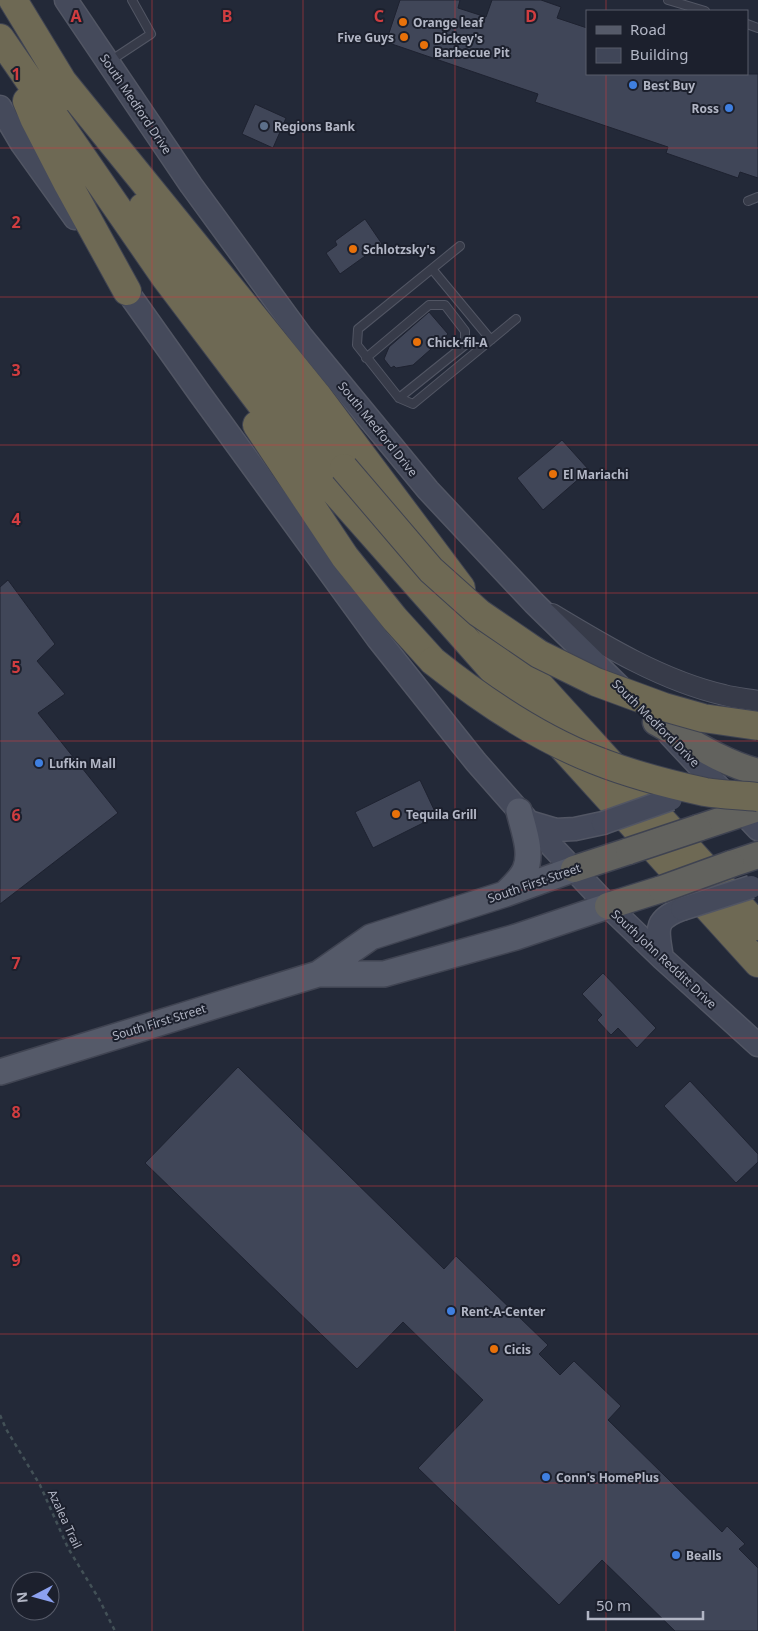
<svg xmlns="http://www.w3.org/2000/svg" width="758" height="1631" viewBox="0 0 758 1631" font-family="'Noto Sans',sans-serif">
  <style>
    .building { fill: #404658; stroke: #1e2230 }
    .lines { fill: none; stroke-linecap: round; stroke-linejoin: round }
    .service-casing { stroke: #525664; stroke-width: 10 }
    .tertiary-casing { stroke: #525664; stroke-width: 22 }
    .secondary-casing { stroke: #525664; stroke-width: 25 }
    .primary-casing { stroke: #404452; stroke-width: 28 }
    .trunk-casing { stroke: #3f4351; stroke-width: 29 }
    .motorway-casing { stroke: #3f4351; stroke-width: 30 }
    .path { stroke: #435157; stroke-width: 2.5; stroke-dasharray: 4 4; stroke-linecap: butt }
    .service { stroke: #373b49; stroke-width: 8 }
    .tertiary { stroke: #373b49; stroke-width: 20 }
    .secondary { stroke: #454a5b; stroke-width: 22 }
    .primary { stroke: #555a69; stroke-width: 25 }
    .trunk { stroke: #62625e; stroke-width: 26 }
    .motorway { stroke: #6e6954; stroke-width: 28 }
    .secondary-bridge-casing { stroke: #525664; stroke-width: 25; stroke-linecap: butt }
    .trunk-bridge-casing { stroke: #3f4351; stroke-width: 29; stroke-linecap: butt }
    .motorway-bridge-casing { stroke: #3f4351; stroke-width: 30; stroke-linecap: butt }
    .secondary-bridge { stroke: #454a5b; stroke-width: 22 }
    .trunk-bridge { stroke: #62625e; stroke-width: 26 }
    .motorway-bridge { stroke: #6e6954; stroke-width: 28 }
    .grid { fill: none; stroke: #d13d40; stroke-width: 1; stroke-opacity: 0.55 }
    .food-dot { fill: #e8710a; stroke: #1c202d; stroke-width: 2 }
    .shop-dot { fill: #3f7fe0; stroke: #1c202d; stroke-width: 2 }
    .service-dot { fill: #5c6f8a; stroke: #1c202d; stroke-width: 2 }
    .labels { text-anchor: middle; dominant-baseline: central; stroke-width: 4; stroke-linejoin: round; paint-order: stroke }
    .poi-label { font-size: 12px; font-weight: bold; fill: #b2b6c5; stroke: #1c202d; text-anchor: start }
    .street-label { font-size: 12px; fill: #b2b6c5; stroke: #1c202d }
    .grid-label { font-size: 16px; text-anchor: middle; font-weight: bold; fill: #d13d40; stroke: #1c202d; stroke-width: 4; stroke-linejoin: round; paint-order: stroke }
  </style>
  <rect width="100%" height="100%" fill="#232938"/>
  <path class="building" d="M 400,0 L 460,0 L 458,8 L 486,17 L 492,0 L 541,0 L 561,7 L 557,18 L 587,28 L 587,74 L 758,74 L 758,178 L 740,172 L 738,178 L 666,153 L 668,147 L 535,102 L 538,94 L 386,42 Z
    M 255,104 L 286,118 L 273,148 L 242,134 Z
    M 365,219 L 382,244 L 340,274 L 326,253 L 337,245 L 335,241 Z
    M 429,312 L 448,334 L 413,365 L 396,368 L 394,366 L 391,368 L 384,359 L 389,347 Z
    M 562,440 L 589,470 L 543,510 L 517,478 Z
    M 8,580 L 55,644 L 37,661 L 65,694 L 38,713 L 118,813 L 0,904 L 0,587 Z
    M 420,780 L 437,816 L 373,848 L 355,812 Z
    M 603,973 L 656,1028 L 637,1048 L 618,1028 L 611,1035 L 597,1020 L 602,1015 L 582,994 Z
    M 238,1067 L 444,1269 L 456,1256 L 548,1345 L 539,1354 L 560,1375 L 574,1361 L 621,1406 L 608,1420 L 722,1532 L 727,1526 L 745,1544 L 739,1549 L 758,1568 L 758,1631 L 675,1631 L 602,1560 L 559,1605 L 418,1468 L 483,1400 L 403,1322 L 357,1369 L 145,1163 Z
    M 690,1081 L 758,1154 L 758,1162 L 736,1183 L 664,1106 Z"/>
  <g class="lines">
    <g class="service-casing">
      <path id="service" d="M 668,0 L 705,11
        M 747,24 L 758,28
        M 110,61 L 151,34 L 132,0
        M 748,201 L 758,197
        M 432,269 L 491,340
        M 366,358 L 429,305 L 445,305 L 465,331 L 465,345 L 399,398 L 357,345 L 358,329 L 460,246
        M 399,398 L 413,404 L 516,319"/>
    </g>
    <g class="tertiary-casing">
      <path id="tertiary" d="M 552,614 C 605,646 663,681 724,695 C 735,698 747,699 758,701"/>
    </g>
    <g class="secondary-casing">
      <path id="secondary" d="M 66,0 L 191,185 L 302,337 L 428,490 L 534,603 L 623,690
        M 0,107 L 22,144 L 75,218
        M 117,277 L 200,394 L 378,639 L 476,762 L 528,821 L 608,906 L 662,958 L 758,1045
        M 670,735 L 758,829
        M 529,822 L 556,830 L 575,829 L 603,823
        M 662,958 C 658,931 652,920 682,909"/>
    </g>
    <g class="primary-casing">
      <path id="primary" d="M 505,894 C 512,887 521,879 525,870 C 533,853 523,828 519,811
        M 318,974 L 371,937 L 505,894 L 574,869
        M 0,1072 L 318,974 L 384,974 L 516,937 L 608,906"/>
    </g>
    <g class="trunk-casing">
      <path id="trunk" d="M 656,722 C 689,740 722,763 758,772
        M 698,828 L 758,808
        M 731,864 L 758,855
        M 574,869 L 629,851
        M 608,906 L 662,889"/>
    </g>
    <g class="motorway-casing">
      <path id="motorway" d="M 13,0 L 72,97
        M 0,38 L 165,277 L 283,433 L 498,676 L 758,963
        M 63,82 L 316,394 L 461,588
        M 27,101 L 34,118 L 68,184 L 127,291
        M 143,207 L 195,281 L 344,468
        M 257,425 L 345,557 L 394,618 L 433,661
        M 488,622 L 522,666 L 758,926"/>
    </g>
    <path class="path" d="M 0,1415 L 6,1429 L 40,1485 L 68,1548 L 99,1599 L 115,1631"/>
    <use href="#service" class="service"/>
    <use href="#tertiary" class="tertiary"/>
    <use href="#secondary" class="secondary"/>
    <use href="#primary" class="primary"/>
    <use href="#trunk" class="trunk"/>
    <use href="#motorway" class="motorway"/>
    <g class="secondary-bridge-casing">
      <path id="secondary-bridge" d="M 603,823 L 671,799
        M 682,909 L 751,887"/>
    </g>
    <g class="trunk-bridge-casing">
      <path id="trunk-bridge" d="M 629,851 L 698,828
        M 662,889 L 731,864"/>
    </g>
    <g class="motorway-bridge-casing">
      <path id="motorway-bridge" d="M 344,468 L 431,570 L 479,613 L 539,654 L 596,682 L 664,707 L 703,718 L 758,726
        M 433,661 C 482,700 536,737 595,760 C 630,774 668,784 705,792 C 722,795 741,795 758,797"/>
    </g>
    <use href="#secondary-bridge" class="secondary-bridge"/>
    <use href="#trunk-bridge" class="trunk-bridge"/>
    <use href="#motorway-bridge" class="motorway-bridge"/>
  </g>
  <path class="grid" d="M 152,0 L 152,1631M 303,0 L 303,1631M 455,0 L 455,1631M 606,0 L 606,11M 606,74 L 606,1631M 0,148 L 758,148M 0,297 L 758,297M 0,445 L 758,445M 0,593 L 758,593M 0,741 L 758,741M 0,890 L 758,890M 0,1038 L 758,1038M 0,1186 L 758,1186M 0,1334 L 758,1334M 0,1483 L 758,1483"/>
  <g class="food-dot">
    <circle cx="403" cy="22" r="5"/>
    <circle cx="404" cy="37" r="5"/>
    <circle cx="424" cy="45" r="5"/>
    <circle cx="353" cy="249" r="5"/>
    <circle cx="417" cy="342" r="5"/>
    <circle cx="553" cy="474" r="5"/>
    <circle cx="396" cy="814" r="5"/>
    <circle cx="494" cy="1349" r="5"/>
  </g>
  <g class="shop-dot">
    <circle cx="633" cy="85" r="5"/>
    <circle cx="729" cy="108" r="5"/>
    <circle cx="39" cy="763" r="5"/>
    <circle cx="451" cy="1311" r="5"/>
    <circle cx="546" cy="1477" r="5"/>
    <circle cx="676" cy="1555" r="5"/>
  </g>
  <circle class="service-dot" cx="264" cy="126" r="5"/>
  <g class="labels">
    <g class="poi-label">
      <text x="413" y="22">Orange leaf</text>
      <text x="394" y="37" text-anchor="end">Five Guys</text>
      <text x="434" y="38">Dickey's<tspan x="434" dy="14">Barbecue Pit</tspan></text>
      <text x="643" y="85">Best Buy</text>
      <text x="719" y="108" text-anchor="end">Ross</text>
      <text x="274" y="126">Regions Bank</text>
      <text x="363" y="249">Schlotzsky's</text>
      <text x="427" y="342">Chick-fil-A</text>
      <text x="563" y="474">El Mariachi</text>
      <text x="49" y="763">Lufkin Mall</text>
      <text x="406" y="814">Tequila Grill</text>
      <text x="461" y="1311">Rent-A-Center</text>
      <text x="504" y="1349">Cicis</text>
      <text x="556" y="1477">Conn's HomePlus</text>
      <text x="686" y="1555">Bealls</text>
    </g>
    <g class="street-label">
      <text transform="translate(136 104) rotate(56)">South Medford Drive</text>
      <text transform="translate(378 429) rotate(51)">South Medford Drive</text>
      <text transform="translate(656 723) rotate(45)">South Medford Drive</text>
      <text transform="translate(534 883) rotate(-19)">South First Street</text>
      <text transform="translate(664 959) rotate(43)">South John Redditt Drive</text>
      <text transform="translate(159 1022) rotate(-17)">South First Street</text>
      <text transform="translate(65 1519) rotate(65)">Azalea Trail</text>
    </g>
  </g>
  <g class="grid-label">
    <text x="76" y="22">A</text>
    <text x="227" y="22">B</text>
    <text x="379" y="22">C</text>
    <text x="531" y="22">D</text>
    <text x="16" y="80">1</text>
    <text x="16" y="228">2</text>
    <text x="16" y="376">3</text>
    <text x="16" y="525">4</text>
    <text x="16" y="673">5</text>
    <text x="16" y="821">6</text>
    <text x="16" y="969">7</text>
    <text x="16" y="1118">8</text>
    <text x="16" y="1266">9</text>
  </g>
  <rect x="586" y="10" width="162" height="65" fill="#1c202d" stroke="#585c6a"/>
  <rect x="596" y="26" width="25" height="8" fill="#555a69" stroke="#585c6a"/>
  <text x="630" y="35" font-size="15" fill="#b2b6c5">Road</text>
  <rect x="596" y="48" width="25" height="15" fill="#404658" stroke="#585c6a"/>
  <text x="630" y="60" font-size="15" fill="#b2b6c5">Building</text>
  <g transform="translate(35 1596) rotate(264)"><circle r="24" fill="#1c202d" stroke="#585c6a"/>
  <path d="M0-4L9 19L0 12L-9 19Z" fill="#8ca1ef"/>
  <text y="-8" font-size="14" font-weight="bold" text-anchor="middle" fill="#b2b6c5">N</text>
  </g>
  <path d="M588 1611v8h115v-8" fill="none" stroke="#b2b6c5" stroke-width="2.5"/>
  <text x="596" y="1611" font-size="15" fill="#b2b6c5" stroke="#1c202d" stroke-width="4" paint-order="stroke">50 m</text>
</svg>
